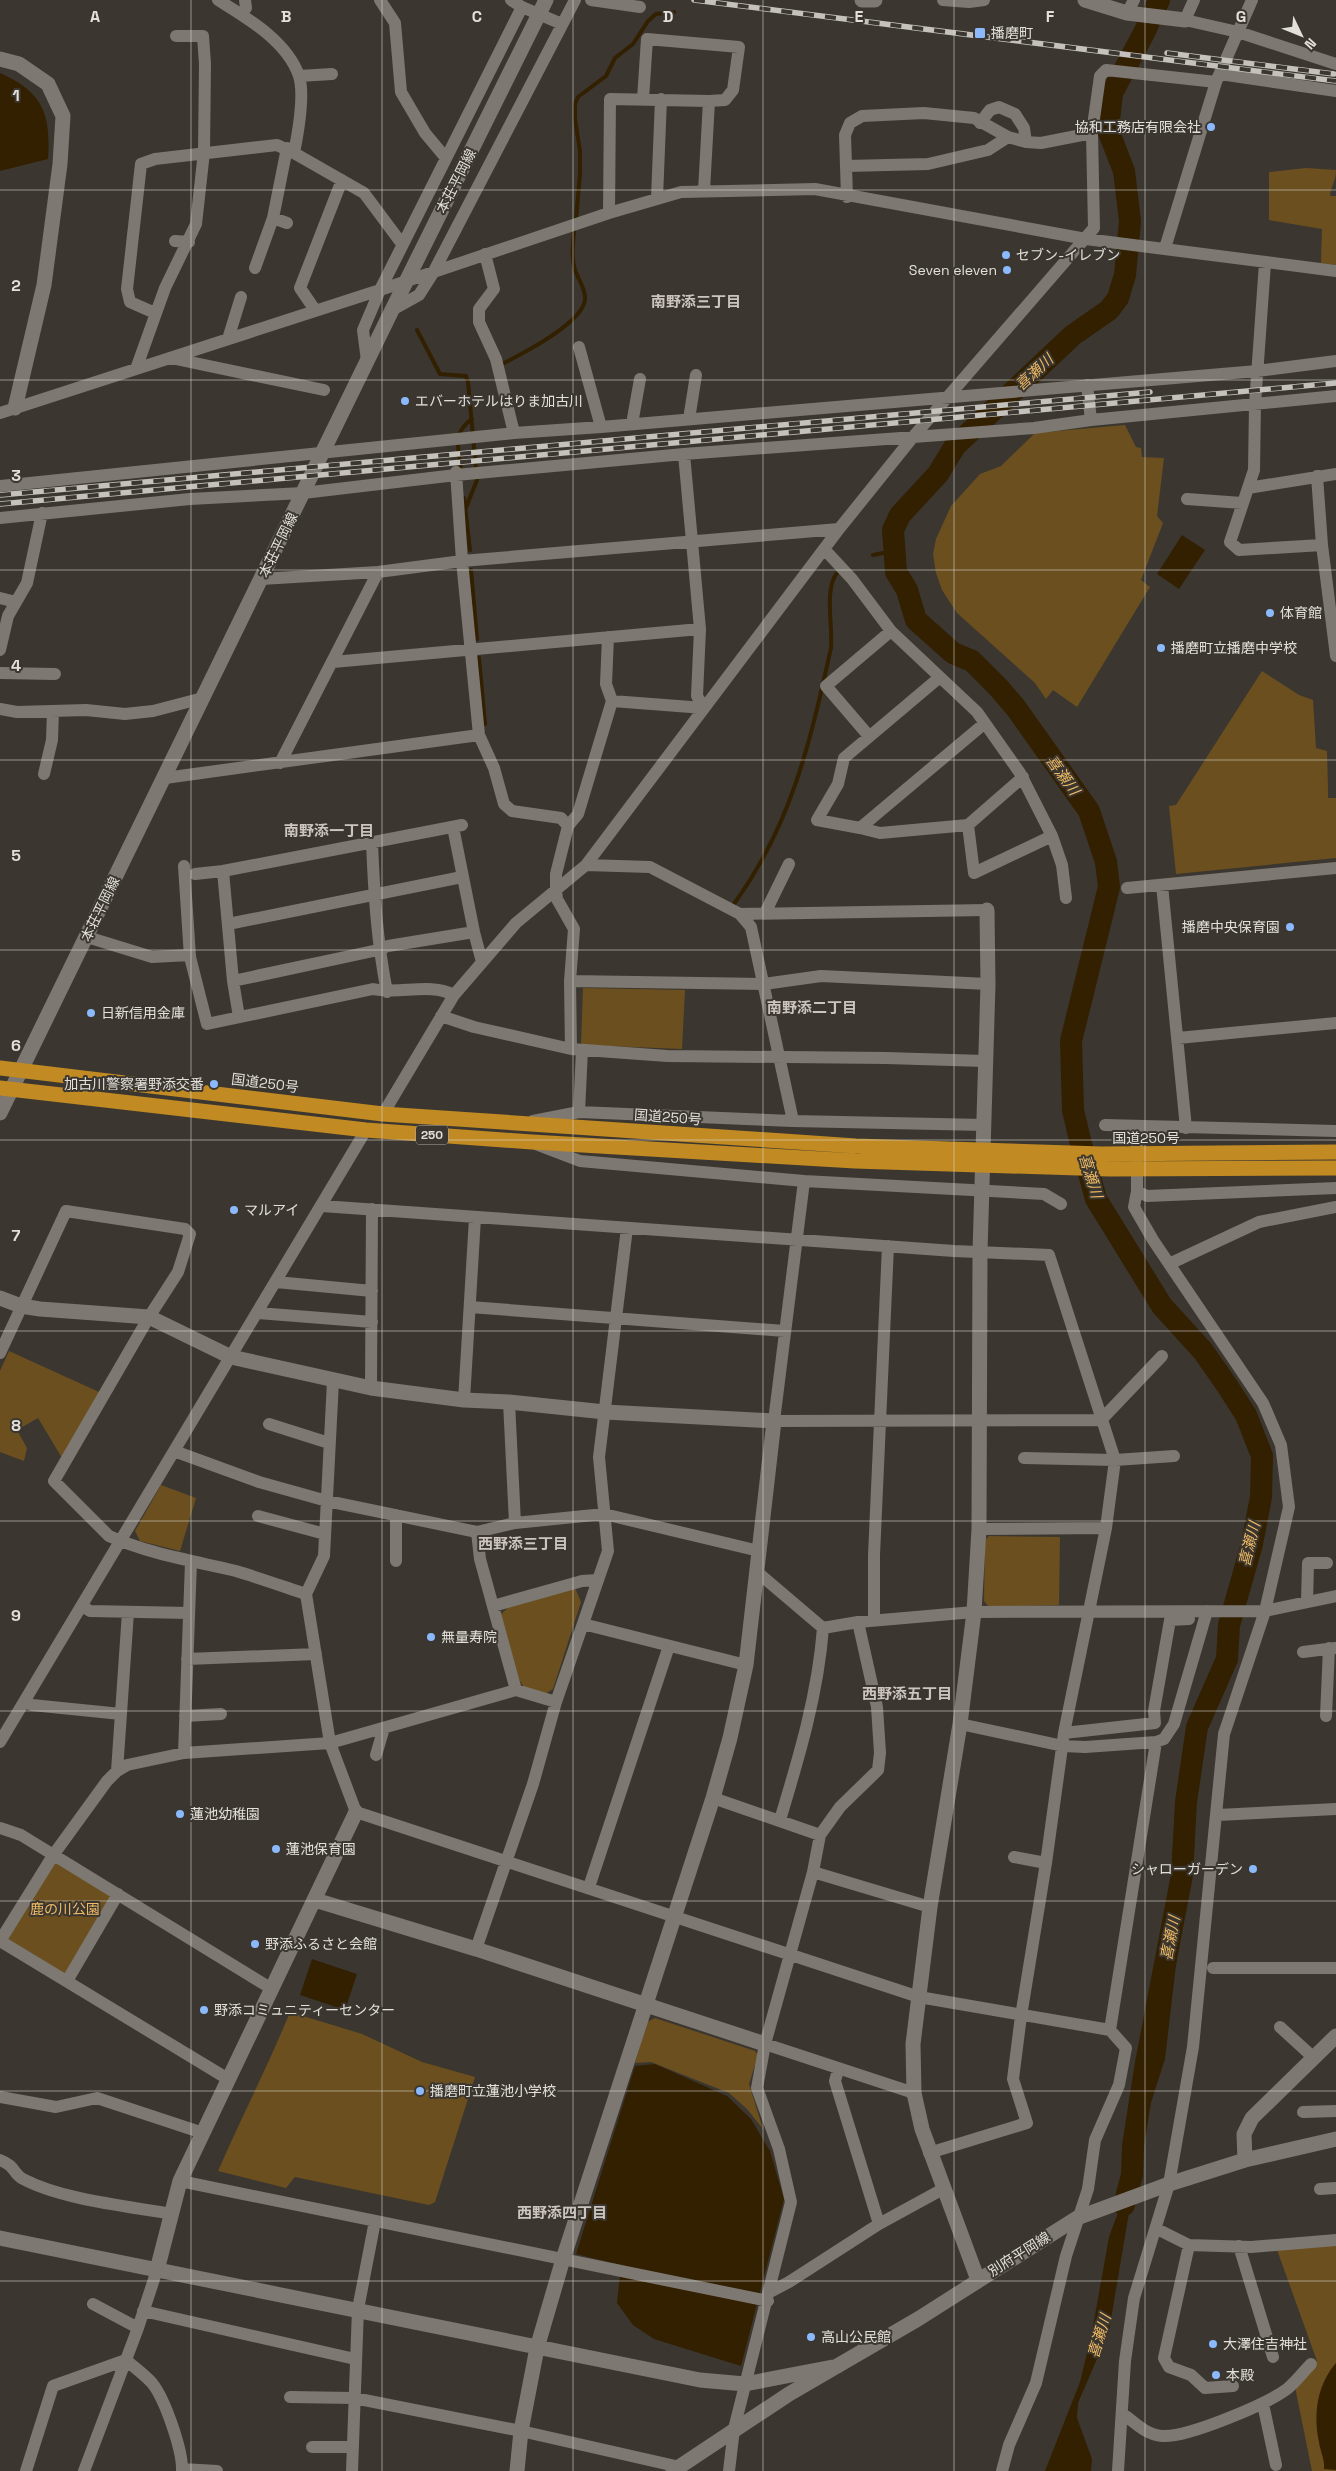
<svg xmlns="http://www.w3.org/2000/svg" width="1336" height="2471" viewBox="0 0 1336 2471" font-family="'Space Grotesk','Noto Sans JP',sans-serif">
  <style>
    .green { fill: #6b4f1f }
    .water { fill: #322000 }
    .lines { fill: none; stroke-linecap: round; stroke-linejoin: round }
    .stream { stroke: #322000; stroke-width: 4 }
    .river { stroke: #322000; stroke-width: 22 }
    .street { stroke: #7d7871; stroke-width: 12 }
    .secondary { stroke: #7d7871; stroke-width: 15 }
    .highway { stroke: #c18a22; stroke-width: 15 }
    .rail-casing { stroke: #c5c2bd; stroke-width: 5.5 }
    .rail { stroke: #3b3730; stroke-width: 4; stroke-dasharray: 11; stroke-linecap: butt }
    .grid { fill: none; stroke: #e3e0dc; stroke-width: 1; stroke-opacity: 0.55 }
    .poi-dot { fill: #8bb9fc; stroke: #3b3730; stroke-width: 2 }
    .labels { text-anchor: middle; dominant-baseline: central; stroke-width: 4; stroke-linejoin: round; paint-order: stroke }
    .shield { fill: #3b3730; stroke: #b1ada8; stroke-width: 1 }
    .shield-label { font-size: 12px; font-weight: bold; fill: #e3e0dc }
    .poi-label { font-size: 14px; fill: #e3e0dc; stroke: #3b3730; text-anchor: start }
    .street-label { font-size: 14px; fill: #e3e0dc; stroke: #3b3730 }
    .park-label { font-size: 14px; fill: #f1bb66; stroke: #3b3730 }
    .neighbourhood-label { font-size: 15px; font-weight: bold; fill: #cbc5bd; stroke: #3b3730 }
    .water-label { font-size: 15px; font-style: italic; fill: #efb964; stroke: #3b3730 }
    .grid-label { font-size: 16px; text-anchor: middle; font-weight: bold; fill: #e3e0dc; stroke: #3b3730; stroke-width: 4; stroke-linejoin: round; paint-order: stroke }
  </style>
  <rect width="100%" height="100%" fill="#3b3730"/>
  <path class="green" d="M 1306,168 L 1336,170 C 1336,182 1331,185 1330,196 L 1336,196 L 1336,265 L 1321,263 L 1322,229 L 1269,220 L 1269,172 Z
    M 1125,425 L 1136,447 L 1141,448 L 1142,457 L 1164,458 L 1157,516 L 1163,523 L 1141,580 L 1150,587 L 1077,707 L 1053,690 L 1046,699 L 1035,683 L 957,613 L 942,590 L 936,573 L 933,554 L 936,539 L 951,506 L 980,474 L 1001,466 L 1035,433 Z
    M 1262,671 L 1299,695 L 1313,700 L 1316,748 L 1327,751 L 1328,789 L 1264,796 L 1328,789 L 1328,798 L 1336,798 L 1336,858 L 1176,874 L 1169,806 L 1176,805 Z
    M 583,988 L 685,990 L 682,1049 L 581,1045 Z
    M 9,1351 L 99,1392 L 62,1458 L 38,1418 L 17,1430 L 27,1448 L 24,1461 L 0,1452 L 0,1371 Z
    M 161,1485 L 196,1498 L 180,1551 L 140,1541 L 135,1531 Z
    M 989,1536 L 1060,1537 L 1059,1605 L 989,1607 L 984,1601 L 985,1540 Z
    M 575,1588 L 581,1602 L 553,1689 L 545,1694 L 524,1688 L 519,1679 L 501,1614 L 510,1606 Z
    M 54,1862 L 112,1897 L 65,1974 L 8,1939 Z
    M 290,2012 L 362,2034 L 422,2062 L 475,2077 L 435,2202 L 429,2205 L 295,2177 L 286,2188 L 218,2171 C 241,2118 268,2066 290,2012 Z
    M 655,2018 L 755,2051 L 758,2055 L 749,2084 L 763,2129 L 747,2109 L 729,2093 L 651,2062 L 635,2063 L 647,2022 Z
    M 1336,2244 L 1336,2471 L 1312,2471 L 1295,2387 L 1317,2361 L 1276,2247 Z"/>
  <path class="water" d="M 0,73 C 43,92 51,114 48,159 L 0,171 Z
    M 1182,535 L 1205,550 L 1179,589 L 1157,574 Z
    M 1171,1937 L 1177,1956 L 1165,2059 L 1144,2124 L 1109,2331 L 1078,2403 L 1077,2418 L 1092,2459 L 1091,2471 L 1045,2471 L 1080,2382 L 1092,2332 L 1109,2237 L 1132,2175 L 1133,2146 L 1146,2063 Z
    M 312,1959 L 357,1974 L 345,2010 L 300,1995 Z
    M 655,2064 L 727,2096 L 751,2119 L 770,2151 L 784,2199 L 741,2366 L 654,2339 L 633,2325 L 617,2303 L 621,2265 L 576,2254 L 635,2066 Z
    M 1336,2363 L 1336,2470 L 1324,2469 C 1325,2459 1320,2451 1319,2442 C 1313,2414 1317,2385 1336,2363 Z"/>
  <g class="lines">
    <path class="stream" d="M 576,220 L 580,173 L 580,151 L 575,119 L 575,104 L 578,97 L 606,76 L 615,58 L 633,44 L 648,21 L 656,14 L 674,12
      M 417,330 L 440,374 L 466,376 L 468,382 L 477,480 L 465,510
      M 502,364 C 522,354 584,322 585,299 C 586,289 578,279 575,270 C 571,257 573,245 574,231
      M 461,471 C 459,448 451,434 472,419
      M 464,498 L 470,550
      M 873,555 L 893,551
      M 471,570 L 477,639
      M 479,658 L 485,724
      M 734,904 C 792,824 810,742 831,648 C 833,626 824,589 837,573"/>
    <path class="river" d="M 1124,2205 L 1132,2175 L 1133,2146 L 1146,2063 L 1182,1875 L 1186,1802 L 1197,1727 L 1227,1659 L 1229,1625 L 1252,1544 L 1261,1497 L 1262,1456 L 1246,1415 L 1226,1384 L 1203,1351 L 1162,1306 L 1096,1199 L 1080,1140 L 1073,1110 L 1071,1041 L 1109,887 L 1106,862 L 1089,811 L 1016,708 L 998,687 L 972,661 L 953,653 L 916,620 L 907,590 L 896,572 L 893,530 L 900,515 L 938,474 L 955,446 L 1073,335 L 1109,310 L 1118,298 L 1125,275 L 1130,221 L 1124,171 L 1108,130 L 1112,93 L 1145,31 L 1159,0"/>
    <path class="street" d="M 218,0 C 247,18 287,41 299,76 C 305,95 298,133 294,153 L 364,193 L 402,244
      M 245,0 L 246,8
      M 380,0 L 395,23 L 401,92 L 425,133 L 445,157
      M 511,0 L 522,7 L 562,24
      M 591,0 L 640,7
      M 943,0 L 969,2 L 984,0
      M 1194,0 L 1185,20 L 1238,32 L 1336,64
      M 1127,13 L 1134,0
      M 1220,74 L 1336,91
      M 299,76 L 332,74
      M 643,99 L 647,39 L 739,47 L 733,90 L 725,100 L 709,101
      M 980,123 L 990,110 L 999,107 L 1015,114 L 1024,128 L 1026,142
      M 846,166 L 928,164 L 988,150 L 1008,137
      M 847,197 L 845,135 L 850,123 L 862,116 L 924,113 L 974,118 L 1008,137 L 1026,142 L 1041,143 L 1092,133
      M 657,198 L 661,99
      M 609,213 L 610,99 L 709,101 L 704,191
      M 273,218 L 287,223
      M 175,241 L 189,242
      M 1165,248 L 1216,82 L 1252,0
      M 485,254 L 494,289 L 479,309 L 479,322 L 496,359 L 514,433
      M 1265,263 L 1255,404 L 1254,470 L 1230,542 L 1239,550 L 1322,545 L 1336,656
      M 255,268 L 273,218 L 287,148
      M 315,310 L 300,288 L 342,180
      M 392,310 L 419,295 L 433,273 L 575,0
      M 155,313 L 130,302 L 127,289 L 141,164 L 155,159 L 277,145 L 294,153
      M 228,339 L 241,297
      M 579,347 L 601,427
      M 171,358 L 324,390
      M 367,361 L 363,330 L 380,290 L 522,7
      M 136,369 L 165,288 L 196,224 L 204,152 L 205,64 L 203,36 L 176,36
      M 1087,385 L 1091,420
      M 0,413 L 380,290 L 609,213 L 681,192 L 815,189 L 1086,239 L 1336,271
      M 689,419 L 696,375
      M 632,424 L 640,379
      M 456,472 L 462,561 L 479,735 L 494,768 L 504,804 L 512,811 L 561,818 L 568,826 L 556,874 L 556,890 L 557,899 L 574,929 L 570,981
      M 1317,476 L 1322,545
      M 0,486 L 514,433 L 601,427 L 1257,371 L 1336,361
      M 1248,488 L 1336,474
      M 1187,499 L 1242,503
      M 0,518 L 190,499 L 303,493 L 456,475 L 684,454 L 1034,428 L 1091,420 L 1336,396
      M 825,550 L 852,579 L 891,631 L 977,712 L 1020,773 L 1052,836 L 1062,865 L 1066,898
      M 261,579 L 378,572 L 462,561 L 839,529
      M 0,598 L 16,602
      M 0,650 L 8,616 L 27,583 L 42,513
      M 333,662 L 700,629
      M 0,673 L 55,674
      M 940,677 L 844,758 L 838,784 L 817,820 L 860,828 L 985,723
      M 612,701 L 704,708 L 697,696 L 700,629 L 684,454
      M 0,709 L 17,712 L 86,710 L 125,714 L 153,711 L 203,698
      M 868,735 L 826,686 L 891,631
      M 280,763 L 378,572
      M 44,774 L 52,740 L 53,711
      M 165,778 L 479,735
      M 968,825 L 974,873 L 1052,836
      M 568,826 L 578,814 L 612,701 L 606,684 L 608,637
      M 453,827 L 474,932 L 482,962
      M 860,828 L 880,833 L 968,825 L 1023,777
      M 372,842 C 374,893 377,942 387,992
      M 586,865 L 650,867 L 740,914 L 751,927 L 793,1121
      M 184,866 L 190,957 L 207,1024 L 373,989 C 399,995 430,982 454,995
      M 223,871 L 233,981 L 239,1017
      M 195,874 L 223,871 L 462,825
      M 1162,885 L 1186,1128
      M 1127,888 L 1336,868
      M 765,913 L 789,864
      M 740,914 L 987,910
      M 228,924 L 462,877
      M 87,937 L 152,957 L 190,955
      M 233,981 L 378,950 L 388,946 L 474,932
      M 441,1016 L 474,1027 L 571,1049 L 667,1056 L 886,1058 L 985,1061
      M 1178,1038 L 1336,1023
      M 571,1049 L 570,981 L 764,984 L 821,976 L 988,984
      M 579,1112 L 582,1050
      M 383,1114 L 454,995 L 516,923 L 586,865 L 839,529 L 913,437 L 1094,228 L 1092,133 L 1100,76 L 1106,70 L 1216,82
      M 533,1121 L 579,1112 L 793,1121 L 985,1125
      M 1105,1125 L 1336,1131
      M 538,1145 L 580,1161 L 804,1181 L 1044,1194 L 1061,1204
      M 804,1181 L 774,1421 L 1101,1420 L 1162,1356
      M 1137,1191 L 1147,1196 L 1336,1188
      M 322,1206 L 954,1251 L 1049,1255 L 1115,1460 L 1106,1528 L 1064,1733 L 1046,1863 L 1021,2016 L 1013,2079 L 1027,2123 L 929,2153
      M 1169,1264 L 1259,1222 L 1336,1207
      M 276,1282 L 372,1291
      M 470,1307 L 785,1331
      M 258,1313 L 372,1322
      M 0,1353 L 66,1211 L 185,1229 L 190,1234 L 178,1272 L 149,1317 L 54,1481 L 109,1536 C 149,1554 194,1561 236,1571 C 259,1578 282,1586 306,1594
      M 333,1381 L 324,1556 L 306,1594 L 330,1743 L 356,1812 L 919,1997 L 1110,2030 L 1126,2048 L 1119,2085 L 1095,2140 L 1088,2189 L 1066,2256 L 1036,2383 L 1009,2445 L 1002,2471
      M 371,1388 L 372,1209
      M 464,1400 L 475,1218
      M 509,1402 L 515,1523
      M 269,1424 L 329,1443
      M 174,1451 L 259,1482 L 327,1501 L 477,1532 L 515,1523 L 604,1514 L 759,1551
      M 1024,1458 L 1115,1460 L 1174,1456
      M 258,1516 L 325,1534
      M 979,1529 L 1106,1528
      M 477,1532 L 480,1559 L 516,1690
      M 396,1561 L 396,1515
      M 757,1572 L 823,1628 L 858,1622 L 974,1612 L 1265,1611 L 1336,1596
      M 1307,1602 L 1308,1563 L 1327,1563
      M 82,1606 L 90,1611 L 189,1613
      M 493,1606 L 582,1581 L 597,1580
      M 874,1620 L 874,1555 L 888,1246
      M 583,1624 L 746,1665
      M 1303,1652 L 1335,1648
      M 187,1659 L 316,1654
      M 25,1702 L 32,1705 L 121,1714
      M 185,1716 L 221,1714
      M 1326,1716 L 1329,1648
      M 960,1724 L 1063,1746 L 1085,1747 L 1156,1742
      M 1064,1733 L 1155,1723 L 1154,1711 L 1170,1620 L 1189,1619
      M 0,1742 L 366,1130
      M 184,1753 L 191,1562
      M 376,1755 L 384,1728
      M 117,1771 L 128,1612
      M 713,1798 L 820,1835
      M 1218,1815 L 1336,1809
      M 780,1820 C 799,1757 818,1694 823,1628
      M 0,1828 L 21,1835 L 272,1989
      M 1014,1857 L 1046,1863
      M 813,1872 L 930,1907
      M 589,1887 L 669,1646
      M 0,1941 L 54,1854 L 107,1781 L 117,1771 L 127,1765 L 184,1753 L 330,1743 L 516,1690 L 556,1702
      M 0,1941 L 228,2079
      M 476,1949 L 533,1784 L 556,1702 L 608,1551 L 599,1457 L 627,1228
      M 1213,1968 L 1336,1968
      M 67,1981 L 118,1894
      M 1280,2027 L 1314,2058
      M 1110,2030 L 1156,1742 L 1164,1739 L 1174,1724 L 1207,1611
      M 765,2044 L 914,2093
      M 838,2070 L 835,2081 L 879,2224
      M 0,2097 L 56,2107 L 97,2098 L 203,2133
      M 1303,2112 L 1336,2111
      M 0,2160 C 16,2166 13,2174 23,2179 C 63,2200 127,2206 172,2214
      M 180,2181 L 768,2301
      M 1320,2189 L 1336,2188
      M 1157,2229 L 1189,2245 L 1251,2247 L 1336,2240
      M 1189,2245 L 1164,2358 L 1169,2367 L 1191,2375 L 1205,2388 L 1233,2386
      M 1239,2246 L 1273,2357
      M 770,2292 L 789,2282 L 879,2224 L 943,2189
      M 93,2304 L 138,2328
      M 143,2311 L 355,2359
      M 290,2397 L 354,2398 L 521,2431 L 680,2467
      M 1263,2404 L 1276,2465
      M 1122,2413 C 1134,2422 1146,2435 1162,2436 C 1187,2438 1267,2404 1287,2389 C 1296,2382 1303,2372 1311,2364
      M 312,2447 L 352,2447
      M 182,2469 L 217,2471
      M 26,2471 L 53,2386 L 126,2360 C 135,2368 145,2375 152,2383 C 165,2399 183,2451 182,2471
      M 84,2471 L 138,2328 L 157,2270
      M 352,2471 L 358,2309 L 375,2221
      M 729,2471 L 734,2429 L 791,2202 L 779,2149 L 757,2088 L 765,2044 L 813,1872 L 820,1835 L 840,1807 L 878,1770 L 880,1753 L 877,1707 L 858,1622
      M 1118,2471 L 1125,2361 L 1134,2298 L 1169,2184 L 1193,2047 L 1224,1734 L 1265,1611 L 1289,1507 L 1281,1445 L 1263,1403 L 1153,1240 L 1134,1207 L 1137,1191 L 1137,1126"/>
    <path class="secondary" d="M 862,0 L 875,0
      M 1085,0 L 1127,13 L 1185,20
      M 0,59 L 19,64 L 48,84 L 63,116 L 60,164 L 44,285 L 15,408
      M 0,1113 L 392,310 L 546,0
      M 0,1298 L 21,1306 L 40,1309 L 149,1317 L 231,1357 L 371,1388 L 464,1400 L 509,1402 L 605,1412 L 774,1421 L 746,1665 L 730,1738 L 713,1798 L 563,2259 L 537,2348 L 521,2431 L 517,2471
      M 315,1900 L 476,1949 L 765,2044
      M 1245,2160 L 1244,2134 L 1252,2118 L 1336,2036
      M 0,2238 L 700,2380 L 745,2384 L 838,2366
      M 157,2270 L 180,2181 L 356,1812
      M 978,2280 L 922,2129 L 914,2093 L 913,2044 L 930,1907 L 960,1724 L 974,1612 L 979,1529 L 980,1252 L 988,984 L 987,910
      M 673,2471 L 789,2394 L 918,2319 L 1077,2218 L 1169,2184 L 1245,2160 L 1336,2139"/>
    <path class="highway" d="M 0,1068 L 383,1114 L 856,1146 L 1102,1154 L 1336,1152
      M 0,1088 L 366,1130 L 532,1142 L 855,1161 L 1109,1169 L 1336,1168"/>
    <g class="rail-casing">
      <path id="rail" d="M 694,0 L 1336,81
        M 1167,53 L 1334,74
        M 0,495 L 1150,392
        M 0,504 L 1336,383"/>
    </g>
    <use href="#rail" class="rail"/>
  </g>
  <path class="grid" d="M 191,0 L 191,2471M 382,0 L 382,2471M 573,0 L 573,2471M 763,0 L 763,2471M 954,0 L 954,2471M 1145,0 L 1145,2471M 0,190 L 1336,190M 0,380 L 1336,380M 0,570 L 1336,570M 0,760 L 1336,760M 0,950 L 1336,950M 0,1140 L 1336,1140M 0,1331 L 1336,1331M 0,1521 L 1336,1521M 0,1711 L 1336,1711M 0,1901 L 1336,1901M 0,2091 L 1336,2091M 0,2281 L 1336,2281"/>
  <g class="poi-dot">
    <rect x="974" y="27" width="12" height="12" rx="2.5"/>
    <circle cx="1211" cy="127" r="5"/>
    <circle cx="1006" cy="255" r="5"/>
    <circle cx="1007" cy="270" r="5"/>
    <circle cx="405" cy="401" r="5"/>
    <circle cx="1270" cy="613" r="5"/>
    <circle cx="1161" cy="648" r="5"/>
    <circle cx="1290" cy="927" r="5"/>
    <circle cx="91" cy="1013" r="5"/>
    <circle cx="214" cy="1084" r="5"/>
    <circle cx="234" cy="1210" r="5"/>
    <circle cx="431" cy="1637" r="5"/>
    <circle cx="180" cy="1814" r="5"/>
    <circle cx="276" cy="1849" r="5"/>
    <circle cx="1253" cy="1869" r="5"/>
    <circle cx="255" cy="1944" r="5"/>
    <circle cx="204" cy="2010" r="5"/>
    <circle cx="420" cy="2091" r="5"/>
    <circle cx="811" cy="2337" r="5"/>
    <circle cx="1213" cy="2344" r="5"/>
    <circle cx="1216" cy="2375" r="5"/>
  </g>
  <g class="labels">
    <rect class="shield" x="416" y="1125.5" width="32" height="19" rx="4"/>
    <g class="shield-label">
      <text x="432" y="1135">250</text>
    </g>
    <g class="poi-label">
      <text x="991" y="33">播磨町</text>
      <text x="1201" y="127" text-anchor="end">協和工務店有限会社</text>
      <text x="1016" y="255">セブン-イレブン</text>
      <text x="997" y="270" text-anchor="end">Seven eleven</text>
      <text x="415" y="401">エバーホテルはりま加古川</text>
      <text x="1280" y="613">体育館</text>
      <text x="1171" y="648">播磨町立播磨中学校</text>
      <text x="1280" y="927" text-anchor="end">播磨中央保育園</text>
      <text x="101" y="1013">日新信用金庫</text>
      <text x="204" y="1084" text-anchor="end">加古川警察署野添交番</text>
      <text x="244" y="1210">マルアイ</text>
      <text x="441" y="1637">無量寿院</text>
      <text x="190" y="1814">蓮池幼稚園</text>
      <text x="286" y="1849">蓮池保育園</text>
      <text x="1243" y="1869" text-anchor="end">シャローガーデン</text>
      <text x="265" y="1944">野添ふるさと会館</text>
      <text x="214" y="2010">野添コミュニティーセンター</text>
      <text x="430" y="2091">播磨町立蓮池小学校</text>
      <text x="821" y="2337">高山公民館</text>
      <text x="1223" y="2344">大澤住吉神社</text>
      <text x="1226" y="2375">本殿</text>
    </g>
    <g class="street-label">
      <text transform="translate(456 181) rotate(-63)">本荘平岡線</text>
      <text transform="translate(278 545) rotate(-64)">本荘平岡線</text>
      <text transform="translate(100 909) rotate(-64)">本荘平岡線</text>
      <text transform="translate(265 1083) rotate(7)">国道250号</text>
      <text transform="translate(668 1117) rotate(4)">国道250号</text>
      <text x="1146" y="1138">国道250号</text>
      <text transform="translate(1019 2254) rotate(-32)">別府平岡線</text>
    </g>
    <g class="park-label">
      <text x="65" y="1909">鹿の川公園</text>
    </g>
    <g class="neighbourhood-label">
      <text x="696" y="301">南野添三丁目</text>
      <text x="329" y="830">南野添一丁目</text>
      <text x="812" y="1007">南野添二丁目</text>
      <text x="523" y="1543">西野添三丁目</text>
      <text x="907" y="1693">西野添五丁目</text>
      <text x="562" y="2212">西野添四丁目</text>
    </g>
    <g class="water-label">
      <text transform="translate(1034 372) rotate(-43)">喜瀬川</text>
      <text transform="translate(1063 775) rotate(54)">喜瀬川</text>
      <text transform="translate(1091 1176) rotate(73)">喜瀬川</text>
      <text transform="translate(1249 1544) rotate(-76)">喜瀬川</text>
      <text transform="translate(1170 1938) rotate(-79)">喜瀬川</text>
      <text transform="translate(1099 2336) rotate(-73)">喜瀬川</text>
    </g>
  </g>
  <g class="grid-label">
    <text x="95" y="22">A</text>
    <text x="286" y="22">B</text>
    <text x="477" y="22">C</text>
    <text x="668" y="22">D</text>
    <text x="859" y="22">E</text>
    <text x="1050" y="22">F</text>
    <text x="1241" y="22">G</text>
    <text x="16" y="101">1</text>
    <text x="16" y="291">2</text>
    <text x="16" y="481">3</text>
    <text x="16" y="671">4</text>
    <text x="16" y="861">5</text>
    <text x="16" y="1051">6</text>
    <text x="16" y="1241">7</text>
    <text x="16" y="1431">8</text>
    <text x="16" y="1621">9</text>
  </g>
  <g transform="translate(1301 35) rotate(133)" stroke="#3b3730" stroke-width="4" paint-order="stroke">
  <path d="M0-4L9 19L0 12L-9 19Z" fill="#e3e0dc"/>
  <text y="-8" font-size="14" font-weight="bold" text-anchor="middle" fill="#e3e0dc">N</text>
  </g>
</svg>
